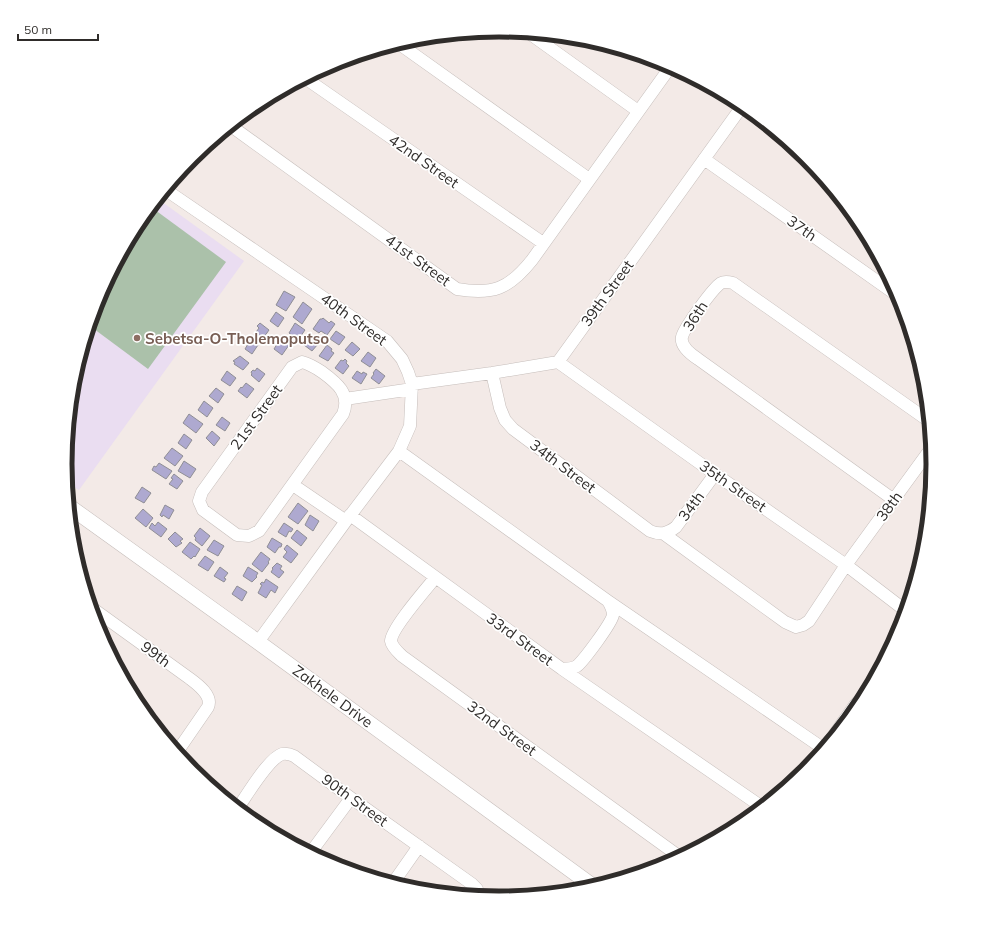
<svg xmlns="http://www.w3.org/2000/svg" width="999" height="928" viewBox="0 0 999 928" font-family="Mulish,sans-serif">
  <style>
    .education { fill: #eaddf1 }
    .green { fill: #abc1aa }
    .building { fill: #aea9d0; stroke: #8f8e95 }
    .lines { fill: none; stroke-linecap: round; stroke-linejoin: round }
    .minor-casing { stroke: #c6bebb; stroke-width: 13 }
    .tertiary-casing { stroke: #c6bebb; stroke-width: 16 }
    .minor { stroke: #fff; stroke-width: 12 }
    .tertiary { stroke: #fff; stroke-width: 15 }
    .education-dot { fill: #8d6e63; stroke: #fff; stroke-width: 1.5 }
    .labels { text-anchor: middle; dominant-baseline: central; stroke-width: 3.5; stroke-linejoin: round; paint-order: stroke }
    .street-label { font-size: 15px; fill: #2f2c2a; stroke: #fff }
    .education-label { font-size: 15px; font-weight: bold; fill: #785e54; stroke: #fff; text-anchor: start }
    .rim { fill: none; stroke: #2f2c2a; stroke-width: 5 }
  </style>
  <rect width="100%" height="100%" fill="#f3eae7"/>
  <path class="education" d="M 158,199 L 244,261 L 79,490 L 67,483 L 66,464 L 74,379 L 99,298 L 139,223 Z"/>
  <path class="green" d="M 151,207 L 226,262 L 148,369 L 90,326 L 99,298 L 139,223 Z"/>
  <path class="building" d="M 284,291 L 295,297 L 286,311 L 276,305 Z
    M 303,302 L 312,309 L 302,324 L 293,317 Z
    M 276,312 L 284,318 L 278,327 L 270,321 Z
    M 323,318 L 329,323 L 331,321 L 335,324 L 327,335 L 321,331 L 319,333 L 313,329 L 320,319 L 322,319 Z
    M 260,323 L 269,330 L 262,340 L 254,335 L 259,328 L 257,326 Z
    M 295,323 L 305,330 L 298,340 L 289,333 Z
    M 336,331 L 345,337 L 339,345 L 330,339 Z
    M 311,335 L 314,338 L 313,339 L 318,344 L 312,351 L 304,345 Z
    M 248,339 L 258,345 L 252,354 L 245,349 L 248,344 L 246,342 Z
    M 279,341 L 284,345 L 285,342 L 289,345 L 282,355 L 274,349 Z
    M 352,342 L 360,349 L 353,356 L 345,350 Z
    M 327,345 L 332,349 L 331,351 L 334,353 L 328,361 L 319,356 Z
    M 368,352 L 376,358 L 370,367 L 361,361 Z
    M 240,356 L 249,363 L 243,370 L 234,364 L 235,362 L 233,361 Z
    M 345,359 L 347,361 L 346,363 L 349,366 L 343,374 L 335,368 L 341,360 L 343,361 Z
    M 257,368 L 265,374 L 259,382 L 251,375 L 252,374 L 251,372 L 253,370 L 255,371 Z
    M 376,369 L 385,376 L 379,384 L 371,378 L 374,374 L 373,373 Z
    M 227,371 L 236,378 L 230,386 L 221,380 Z
    M 357,371 L 362,374 L 363,372 L 367,374 L 361,384 L 352,378 Z
    M 246,383 L 254,389 L 247,398 L 238,391 L 241,387 L 242,388 Z
    M 216,388 L 224,394 L 218,403 L 209,396 Z
    M 204,401 L 213,408 L 207,417 L 198,410 Z
    M 189,414 L 203,424 L 196,433 L 183,423 Z
    M 222,417 L 230,423 L 225,431 L 216,425 Z
    M 212,431 L 220,438 L 214,446 L 206,438 Z
    M 184,434 L 192,440 L 186,449 L 178,443 Z
    M 172,448 L 183,456 L 175,466 L 164,458 Z
    M 184,461 L 196,469 L 190,478 L 178,471 Z
    M 159,463 L 172,471 L 166,479 L 152,470 L 154,466 L 156,467 Z
    M 174,474 L 183,481 L 177,489 L 169,484 L 173,479 L 171,478 Z
    M 142,487 L 151,493 L 144,503 L 135,498 Z
    M 298,503 L 308,511 L 298,524 L 288,517 Z
    M 165,505 L 174,510 L 169,519 L 163,515 L 162,517 L 160,515 Z
    M 143,509 L 153,518 L 146,527 L 135,518 Z
    M 310,515 L 319,521 L 313,531 L 305,525 Z
    M 158,522 L 167,529 L 161,537 L 149,528 L 152,523 L 155,526 Z
    M 284,523 L 293,529 L 291,532 L 289,531 L 286,537 L 278,532 Z
    M 200,528 L 210,536 L 202,546 L 195,540 L 196,538 L 194,536 Z
    M 297,530 L 307,538 L 301,546 L 291,538 Z
    M 175,532 L 183,539 L 180,541 L 182,543 L 176,547 L 168,539 Z
    M 272,538 L 282,544 L 281,547 L 279,547 L 275,553 L 267,547 Z
    M 214,540 L 224,546 L 218,556 L 207,550 Z
    M 190,542 L 200,549 L 195,557 L 194,556 L 191,559 L 182,552 Z
    M 287,545 L 298,554 L 291,563 L 283,557 L 287,552 L 284,549 Z
    M 261,552 L 270,559 L 268,562 L 269,563 L 262,572 L 252,564 Z
    M 205,556 L 214,562 L 208,571 L 198,565 Z
    M 277,563 L 282,566 L 280,569 L 284,572 L 279,578 L 271,572 L 273,569 L 272,568 Z
    M 220,567 L 228,573 L 224,578 L 226,579 L 224,582 L 214,576 Z
    M 248,567 L 258,573 L 256,576 L 257,577 L 252,582 L 243,576 Z
    M 266,579 L 278,587 L 275,593 L 271,590 L 266,598 L 258,593 L 262,585 L 260,584 L 262,582 L 264,583 Z
    M 237,586 L 247,592 L 242,601 L 232,594 Z"/>
  <g class="lines">
    <g class="minor-casing">
      <path id="minor" d="M 529,33 L 638,111
        M 398,43 L 589,179
        M 305,78 L 543,243
        M 231,126 L 457,289 C 493,295 509,289 532,260 L 671,66
        M 704,159 L 901,298
        M 166,190 L 387,341 L 402,359 L 408,372 L 412,384 L 410,426 L 399,451 L 346,521 L 258,642
        M 302,362 C 310,364 316,368 322,372 C 337,383 351,394 343,414 L 259,531 L 249,536 L 237,535 L 203,510 L 199,501 L 202,492 L 292,367 Z
        M 558,362 L 715,474 L 846,565 L 906,611
        M 492,373 L 500,408 L 505,420 L 513,429 L 650,531 C 660,535 667,534 676,527 L 715,474
        M 412,384 L 492,373 L 558,362 L 743,105
        M 345,399 L 412,389
        M 399,451 L 608,601 L 824,749
        M 293,485 L 346,521
        M 894,500 L 698,359 C 692,355 680,346 682,337 C 684,328 713,288 721,283 C 725,281 729,282 733,283 L 929,421
        M 350,515 L 562,669 L 762,807
        M 664,534 L 785,622 L 796,627 L 803,625 L 809,621 L 846,565 L 932,447
        M 435,578 C 426,589 391,629 391,641 C 392,647 398,652 402,656 L 680,857
        M 92,608 L 189,678 C 197,684 213,695 208,707 L 177,752
        M 562,669 C 567,669 572,669 577,666 C 584,660 611,624 613,615 C 613,610 611,606 608,601
        M 822,752 L 855,705 L 867,692
        M 238,808 C 247,795 268,759 282,754 C 287,753 290,754 294,756 L 351,798 L 472,884 L 477,889 L 478,896
        M 314,848 L 351,798
        M 393,883 L 419,846"/>
    </g>
    <g class="tertiary-casing">
      <path id="tertiary" d="M 70,507 L 258,642 L 594,887"/>
    </g>
    <use href="#minor" class="minor"/>
    <use href="#tertiary" class="tertiary"/>
  </g>
  <circle class="education-dot" cx="137" cy="338" r="4"/>
  <g class="labels">
    <g class="street-label">
      <text transform="translate(424 161) rotate(35)">42nd Street</text>
      <text transform="translate(802 228) rotate(35)">37th</text>
      <text transform="translate(418 260) rotate(36)">41st Street</text>
      <text transform="translate(607 293) rotate(-54)">39th Street</text>
      <text transform="translate(695 316) rotate(-57)">36th</text>
      <text transform="translate(354 319) rotate(36)">40th Street</text>
      <text transform="translate(256 417) rotate(-54)">21st Street</text>
      <text transform="translate(563 466) rotate(37)">34th Street</text>
      <text transform="translate(733 486) rotate(35)">35th Street</text>
      <text transform="translate(691 506) rotate(-54)">34th</text>
      <text transform="translate(889 506) rotate(-54)">38th</text>
      <text transform="translate(520 639) rotate(36)">33rd Street</text>
      <text transform="translate(156 654) rotate(36)">99th</text>
      <text transform="translate(333 696) rotate(36)">Zakhele Drive</text>
      <text transform="translate(502 728) rotate(36)">32nd Street</text>
      <text transform="translate(355 800) rotate(36)">90th Street</text>
    </g>
    <g class="education-label">
      <text x="145" y="338">Sebetsa-O-Tholemoputso</text>
    </g>
  </g>
  <path d="M0 0H999V928H0ZM72 464a427 427 0 1 1 854 0a427 427 0 1 1-854 0Z" fill="#fff" fill-rule="evenodd"/>
  <path class="rim" d="M72 464a427 427 0 1 1 854 0a427 427 0 1 1-854 0Z"/>
  <path d="M18 34v6h80v-6" fill="none" stroke="#2f2c2a" stroke-width="2"/>
  <text x="24" y="34" font-size="12" fill="#2f2c2a" stroke="#ffffff" stroke-width="3" paint-order="stroke">50 m</text>
</svg>
